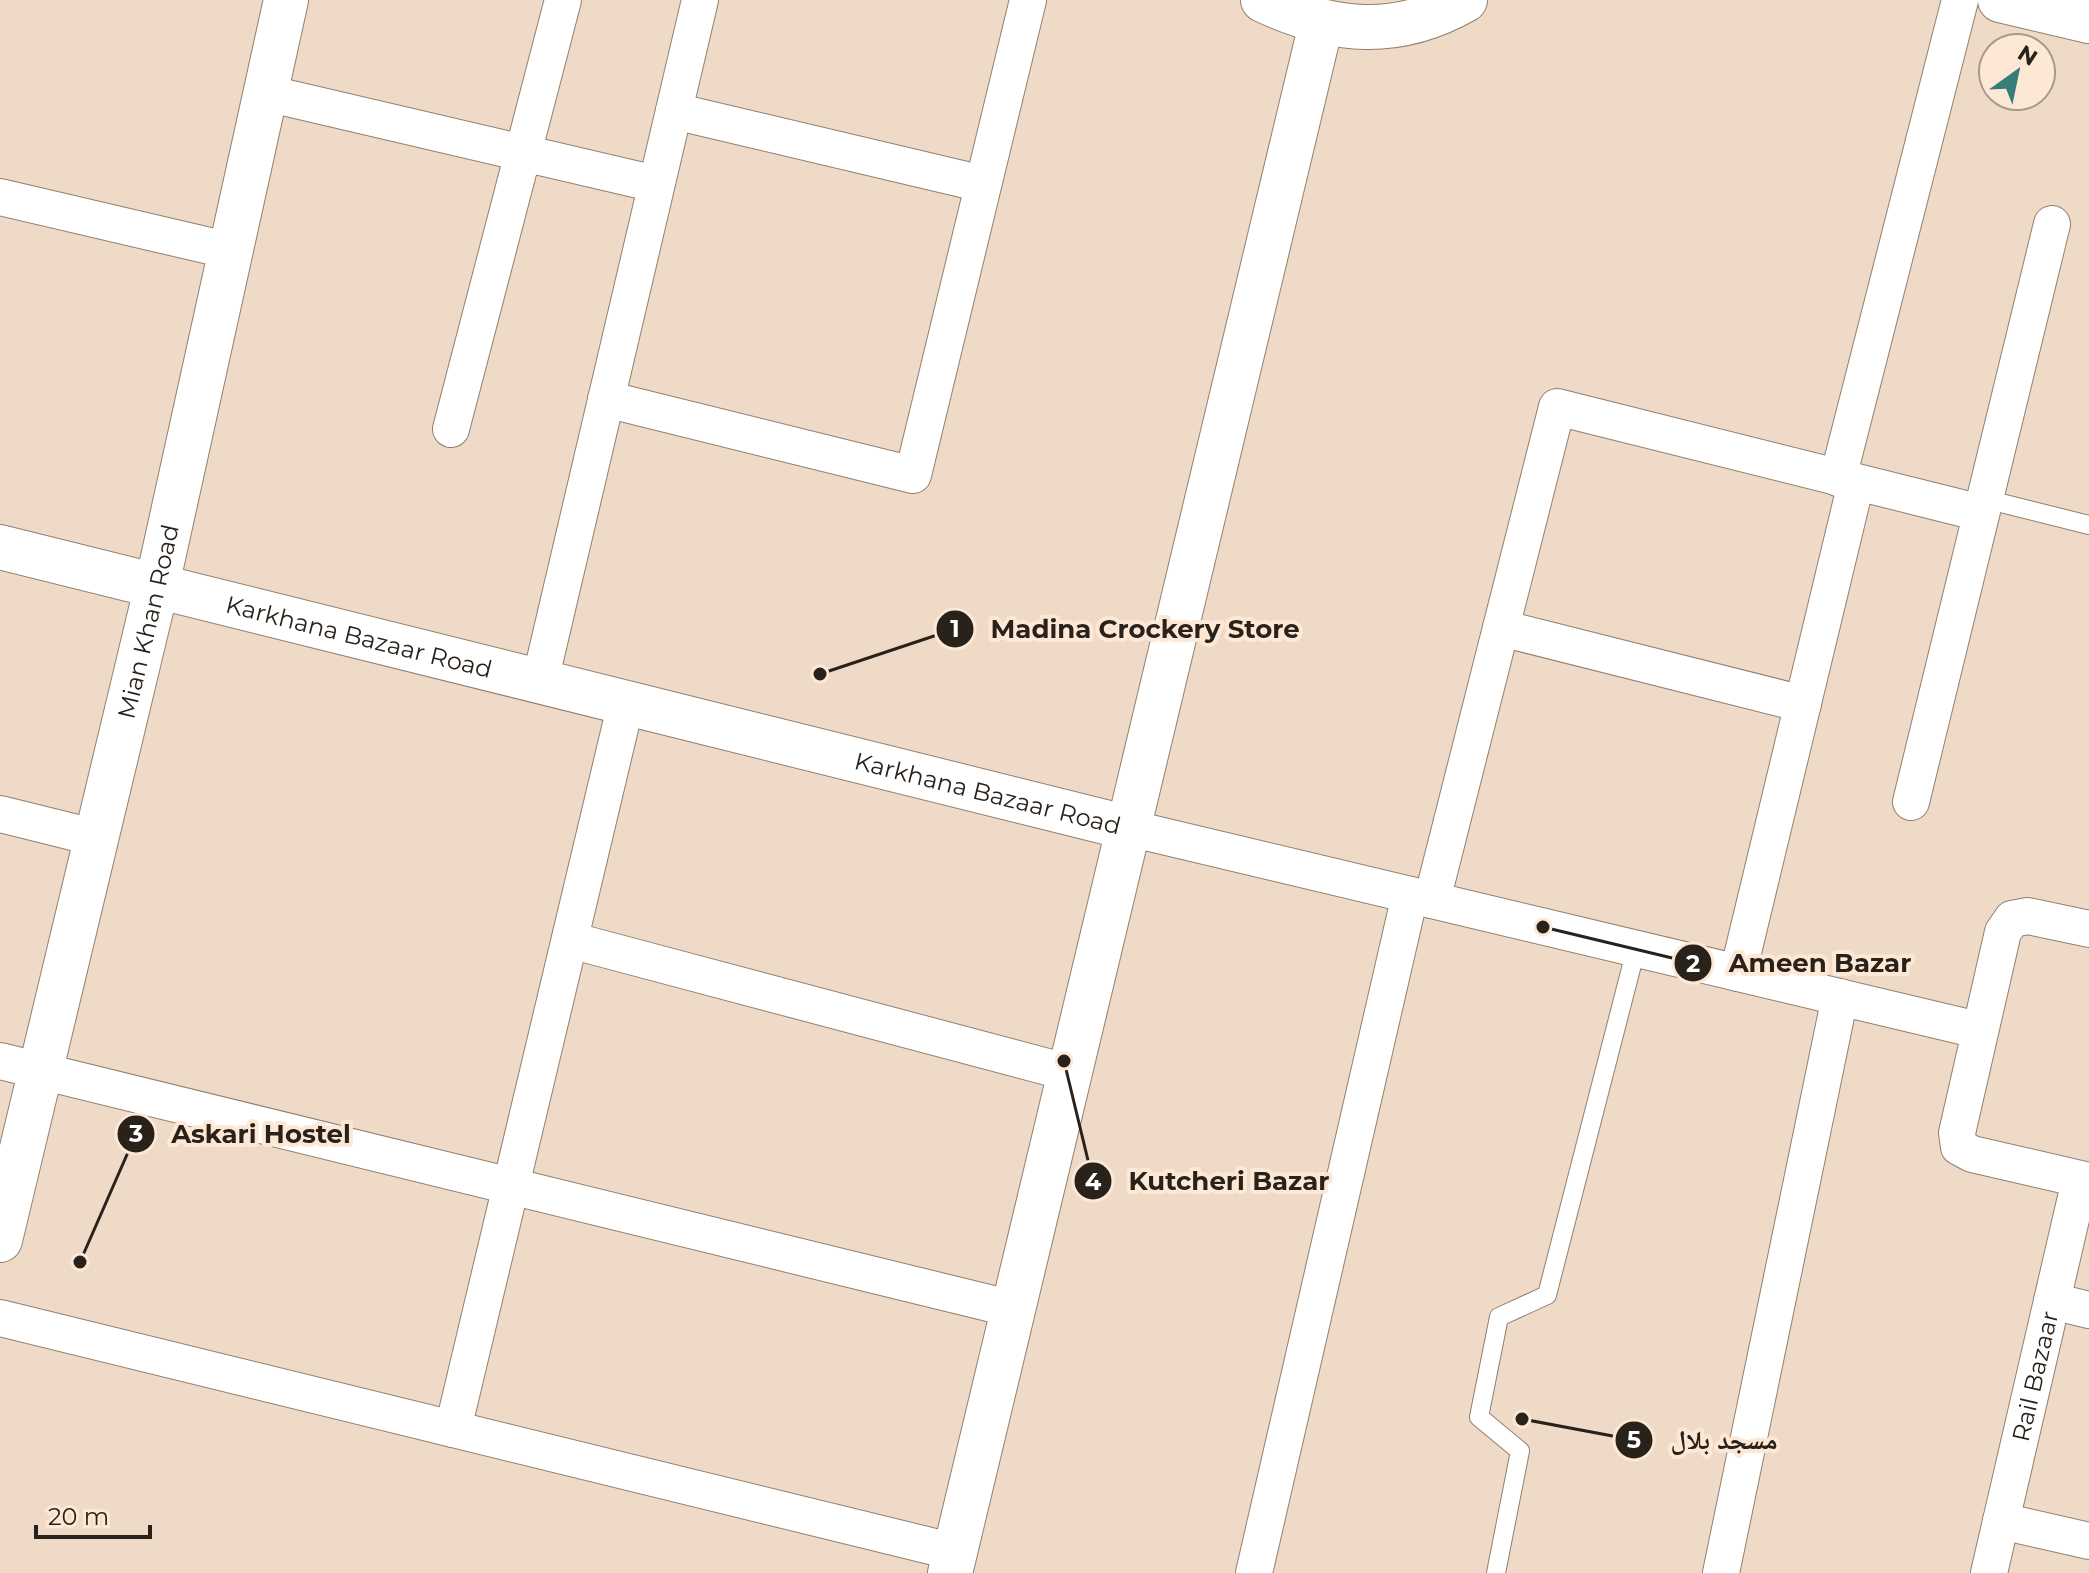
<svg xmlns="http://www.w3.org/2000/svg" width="2089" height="1573" viewBox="0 0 2089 1573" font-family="Montserrat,'Noto Naskh Arabic',sans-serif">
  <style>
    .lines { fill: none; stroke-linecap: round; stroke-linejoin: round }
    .lane-casing { stroke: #927f6f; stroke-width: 20 }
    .street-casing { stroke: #927f6f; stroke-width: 38 }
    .secondary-casing { stroke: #927f6f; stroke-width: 46 }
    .lane { stroke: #fff; stroke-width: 18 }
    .street { stroke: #fff; stroke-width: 36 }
    .secondary { stroke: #fff; stroke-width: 44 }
    .labels { text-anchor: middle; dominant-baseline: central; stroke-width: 8; stroke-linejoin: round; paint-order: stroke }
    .street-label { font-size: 24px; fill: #29221b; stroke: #fde8d5 }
    .leader { fill: none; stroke: #29221b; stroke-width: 3 }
    .callout-dot { fill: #29221b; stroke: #fde8d5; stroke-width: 3 }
    .mark-label { font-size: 24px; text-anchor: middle; font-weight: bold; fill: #fff }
    .callout-label { font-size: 26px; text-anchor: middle; font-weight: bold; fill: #29221b; stroke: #fde8d5; stroke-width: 8; stroke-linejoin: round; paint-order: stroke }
  </style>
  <rect width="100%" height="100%" fill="#efdac8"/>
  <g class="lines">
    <g class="lane-casing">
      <path id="lane" d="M 1985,499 L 2089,525
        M 1496,1573 L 1520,1451 L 1479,1417 L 1499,1317 L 1547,1295 L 1636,949"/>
    </g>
    <g class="street-casing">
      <g id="street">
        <path d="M 266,93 L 656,184"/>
        <path d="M 674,111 L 983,184"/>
        <path d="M 0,197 L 231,251"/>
        <path d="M 606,399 L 913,475 L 1028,0"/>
        <path d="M 451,429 L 563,0"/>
        <path d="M 1838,478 L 1960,0"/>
        <path d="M 1501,628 L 1803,704"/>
        <path d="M 540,681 L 700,0"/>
        <path d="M 1911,802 L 2052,224"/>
        <path d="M 0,814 L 97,838"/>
        <path d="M 1129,828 L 1978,1030"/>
        <path d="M 1432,900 L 1557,407 L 1981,513"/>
        <path d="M 2089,929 L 2028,916 L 2012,919 L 2003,932 L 1957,1133 L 1959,1147 L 1972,1154 L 2089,1181"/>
        <path d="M 570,940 L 1070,1073"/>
        <path d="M 1738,973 L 1856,483"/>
        <path d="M 0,1061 L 1013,1309"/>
        <path d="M 2052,1301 L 2089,1310"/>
        <path d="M 0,1318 L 955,1552"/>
        <path d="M 453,1429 L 626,703"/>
        <path d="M 2001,1521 L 2089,1541"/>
        <path d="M 1254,1573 L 1410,895"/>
        <path d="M 1721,1573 L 1840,997"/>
        <path id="s1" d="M 1989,1573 L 2080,1180"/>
      </g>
    </g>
    <g class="secondary-casing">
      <g id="secondary">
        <path d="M 1263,0 C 1333,33 1397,39 1465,0"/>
        <path d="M 2000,0 L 2089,21"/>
        <path id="s2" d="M 0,547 L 1129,828"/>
        <path id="s3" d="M 0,1240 L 157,585 L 286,0"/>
        <path d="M 950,1573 L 1321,24"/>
      </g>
    </g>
    <use href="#lane" class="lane"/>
    <use href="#street" class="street"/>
    <use href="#secondary" class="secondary"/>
  </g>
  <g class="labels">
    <g class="street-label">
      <text stroke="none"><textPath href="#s3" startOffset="636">Mian Khan Road</textPath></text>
      <text stroke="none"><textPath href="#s2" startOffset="370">Karkhana Bazaar Road</textPath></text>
      <text stroke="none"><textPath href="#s2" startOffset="1018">Karkhana Bazaar Road</textPath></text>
      <text stroke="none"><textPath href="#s1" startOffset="202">Rail Bazaar</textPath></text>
    </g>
  </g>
  <path class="leader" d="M820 674L955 629M1543 927L1693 963M80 1262L136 1134M1064 1061L1093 1181M1522 1419L1634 1440"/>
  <g class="callout-dot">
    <circle cx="820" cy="674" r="8"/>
    <circle cx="1543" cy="927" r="8"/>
    <circle cx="80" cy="1262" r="8"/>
    <circle cx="1064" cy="1061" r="8"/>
    <circle cx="1522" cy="1419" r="8"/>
    <circle cx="955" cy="629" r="20"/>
    <circle cx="1693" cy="963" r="20"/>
    <circle cx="136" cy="1134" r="20"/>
    <circle cx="1093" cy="1181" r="20"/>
    <circle cx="1634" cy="1440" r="20"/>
  </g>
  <g class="mark-label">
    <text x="955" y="637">1</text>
    <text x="1693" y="972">2</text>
    <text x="136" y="1142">3</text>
    <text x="1093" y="1190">4</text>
    <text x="1634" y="1448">5</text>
  </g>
  <g class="callout-label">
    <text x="1145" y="638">Madina Crockery Store</text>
    <text x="1820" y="972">Ameen Bazar</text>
    <text x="261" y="1143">Askari Hostel</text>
    <text x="1229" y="1190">Kutcheri Bazar</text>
    <text x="1724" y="1449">مسجد بلال</text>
  </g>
  <g transform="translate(2017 72) rotate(33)"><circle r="38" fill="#fde8d5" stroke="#a8998b" stroke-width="2"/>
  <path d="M0-6L14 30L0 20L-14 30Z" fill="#377e78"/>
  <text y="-12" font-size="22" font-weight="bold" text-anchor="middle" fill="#29221b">N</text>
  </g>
  <path d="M36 1525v12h114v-12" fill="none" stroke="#29221b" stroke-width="4"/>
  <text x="48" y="1525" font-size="24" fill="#29221b" stroke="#fde8d5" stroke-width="6" paint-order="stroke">20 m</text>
</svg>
